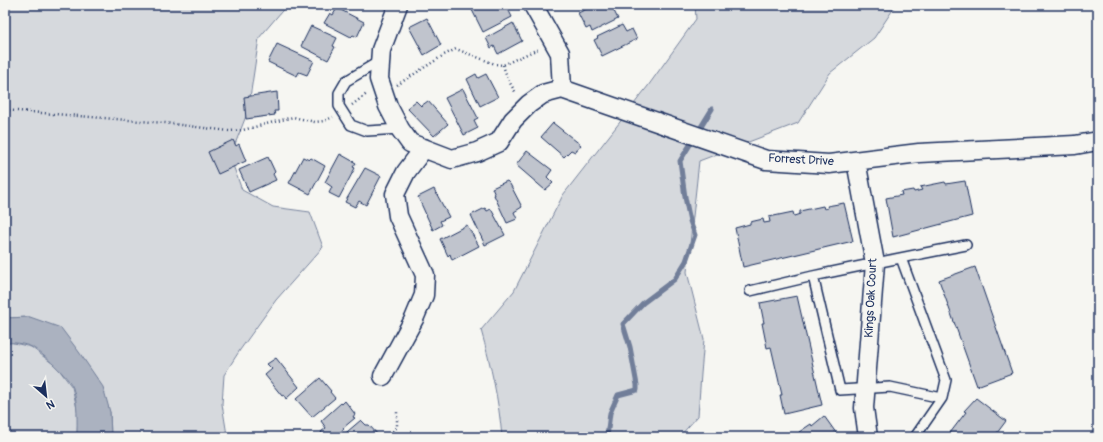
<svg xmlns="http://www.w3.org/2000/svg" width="1103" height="442" viewBox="0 0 1103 442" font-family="Pangolin,sans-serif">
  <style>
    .green { fill: #d6d9dd; stroke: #78849e }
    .water { fill: #abb2c0; stroke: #717e99 }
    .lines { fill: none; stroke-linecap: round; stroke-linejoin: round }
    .stream { stroke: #717e99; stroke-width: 5 }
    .building { fill: #c0c4cd; stroke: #1b2f5e }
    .service-casing { stroke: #1b2f5e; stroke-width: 12 }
    .minor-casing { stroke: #1b2f5e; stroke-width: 21 }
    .path { stroke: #1b2f5e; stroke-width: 2.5; stroke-dasharray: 1 3; stroke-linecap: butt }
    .service { stroke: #f6f6f2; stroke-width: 9 }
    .minor { stroke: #f6f6f2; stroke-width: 18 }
    .labels { text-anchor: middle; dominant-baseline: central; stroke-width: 3.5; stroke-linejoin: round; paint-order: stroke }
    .street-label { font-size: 12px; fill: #1b2f5e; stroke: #f6f6f2 }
  </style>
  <rect width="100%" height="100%" fill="#f6f6f2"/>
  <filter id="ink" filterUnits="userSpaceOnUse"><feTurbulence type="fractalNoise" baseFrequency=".025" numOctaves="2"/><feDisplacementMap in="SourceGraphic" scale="8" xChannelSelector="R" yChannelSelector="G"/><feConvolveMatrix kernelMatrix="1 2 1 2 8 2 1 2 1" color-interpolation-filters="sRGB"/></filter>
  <g filter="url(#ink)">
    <path class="green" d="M 5,5 L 107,5 L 126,8 L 135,5 L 287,5 L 259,38 L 248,111 L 230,157 L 242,190 L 273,207 L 310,212 L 323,247 L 276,300 L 240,350 L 224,375 L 222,404 L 227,435 L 229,437 L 111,437 L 110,412 L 30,317 L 5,318 Z
      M 695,5 L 896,5 L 874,38 L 830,73 L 798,123 L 699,161 L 687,272 L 704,339 L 701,374 L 698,416 L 679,437 L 502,437 C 499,401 491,366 481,330 L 514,291 L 563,195 L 648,86 L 696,19 Z
      M 10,342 L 31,347 L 57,367 L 72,387 L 78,413 L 77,437 L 5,437 L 5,344 Z"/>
    <path class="water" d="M 30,317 L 61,328 L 79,352 L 103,387 L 110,412 L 111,437 L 77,437 C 77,421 78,404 73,388 C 69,377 42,353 32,347 C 25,344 12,341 5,344 L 5,318 Z"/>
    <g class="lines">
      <path class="stream" d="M 607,437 L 610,413 L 618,395 L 637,390 L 637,385 L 630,347 L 623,324 L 643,303 L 675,279 L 686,261 L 695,235 L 690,221 L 685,197 L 680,161 L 712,109"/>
    </g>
    <path class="building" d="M 481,5 L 506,5 L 512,17 L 483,32 L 472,10 Z
      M 595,5 L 611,5 L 618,19 L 592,32 L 590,27 L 586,29 L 578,13 Z
      M 337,8 L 364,22 L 357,37 L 353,35 L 351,37 L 324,23 L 330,13 L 333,15 Z
      M 427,18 L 441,45 L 424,55 L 409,27 Z
      M 513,23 L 522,41 L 498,54 L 494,46 L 491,48 L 486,38 Z
      M 622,25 L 626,32 L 632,29 L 637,39 L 602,56 L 594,40 L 598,38 L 597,37 Z
      M 311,26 L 337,38 L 333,46 L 335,47 L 328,60 L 301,46 Z
      M 277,44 L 314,61 L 307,75 L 299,72 L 297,76 L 268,62 Z
      M 476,74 L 478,78 L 486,74 L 498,97 L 480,106 L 467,79 Z
      M 463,89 L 478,118 L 474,120 L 478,128 L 464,135 L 445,98 Z
      M 277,92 L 278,111 L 274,111 L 275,115 L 246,119 L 244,97 Z
      M 416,101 L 421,106 L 428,101 L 448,124 L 434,136 L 407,108 Z
      M 553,123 L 581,145 L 575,152 L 571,150 L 564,157 L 541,137 Z
      M 233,140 L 236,146 L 239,144 L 246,161 L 218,174 L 208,152 Z
      M 527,151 L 552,170 L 547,177 L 553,183 L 545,190 L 516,165 Z
      M 340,154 L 356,163 L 353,167 L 355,168 L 339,198 L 329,193 L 332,187 L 325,182 Z
      M 268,157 L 275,172 L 273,174 L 276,180 L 249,192 L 239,170 Z
      M 303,157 L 309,160 L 311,158 L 325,166 L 310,194 L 289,183 Z
      M 365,168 L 381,176 L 366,205 L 359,201 L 355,207 L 345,202 Z
      M 507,181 L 510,184 L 522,207 L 514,212 L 517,219 L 507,223 L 494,195 L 495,195 L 492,188 Z
      M 965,181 L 972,216 L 893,237 L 886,198 L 902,195 L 901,192 L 913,190 L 914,192 L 922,190 L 920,187 L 945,182 L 946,184 Z
      M 434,189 L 449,217 L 440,221 L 442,225 L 433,230 L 418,197 Z
      M 844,203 L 853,241 L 743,267 L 735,228 L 750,224 L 750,222 L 763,219 L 764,223 L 770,222 L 769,217 L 793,212 L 794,216 L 800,214 L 800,211 L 823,206 L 824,209 L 828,208 L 827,206 Z
      M 485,208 L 487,211 L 491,209 L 505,235 L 485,245 L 471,215 Z
      M 467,225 L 479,246 L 452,260 L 450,254 L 448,256 L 440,239 Z
      M 975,267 L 1012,373 L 977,386 L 939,280 Z
      M 797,296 L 822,405 L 784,414 L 780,395 L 782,395 L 771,347 L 767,348 L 762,323 L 764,323 L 760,303 Z
      M 276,358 L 299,387 L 286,399 L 284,395 L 282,396 L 265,375 L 272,369 L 267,364 Z
      M 320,378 L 331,391 L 330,392 L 335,398 L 312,417 L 296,399 Z
      M 976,398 L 1006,421 L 994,437 L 947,437 L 966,412 L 964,411 Z
      M 345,401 L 355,414 L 353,417 L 355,418 L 343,428 L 344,429 L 339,433 L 338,432 L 332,437 L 324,437 L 321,432 L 326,428 L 321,421 L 341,403 L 342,404 Z
      M 824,416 L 839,437 L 799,437 L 801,435 L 799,432 L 811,424 L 812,426 Z
      M 361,420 L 366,425 L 369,425 L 379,436 L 378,437 L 341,437 Z"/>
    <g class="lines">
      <g class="service-casing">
        <path id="service" d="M 380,61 L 346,81 L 339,93 L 339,106 L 351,125 L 367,131 L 400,129
          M 901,258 L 946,380 L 942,398 L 890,387 L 840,390 L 813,276 C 864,265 915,255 966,245
          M 750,291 L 813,276
          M 915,437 L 942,398"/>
      </g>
      <g class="minor-casing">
        <path id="minor" d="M 398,5 L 381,50 L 379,79 L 388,106 L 400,129 L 410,143 L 452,159 L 477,152 L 499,142 L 513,120 L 529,104 L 543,94 L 562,89 L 766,160 L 829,164 L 919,153 L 1075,145 L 1098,141
          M 533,5 L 560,53 L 562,89
          M 856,161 L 875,263 L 864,408 L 868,437
          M 383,376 L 414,319 L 424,295 L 425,275 L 398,216 L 395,194 L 406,172 L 424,148"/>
      </g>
      <path class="path" d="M 503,65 C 506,75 510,84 516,93
        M 397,85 L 444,55 L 456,49 L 495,64 L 503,65 L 538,49
        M 352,105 L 368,93
        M 5,110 L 165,123 L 229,131 L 243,130 L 293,117 L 315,122 L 324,121 L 333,117
        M 387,437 L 397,427 L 397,411"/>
      <use href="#service" class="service"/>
      <use href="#minor" class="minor"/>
    </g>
  </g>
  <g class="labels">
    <g class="street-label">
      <text transform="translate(801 160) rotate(3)">Forrest Drive</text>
      <text transform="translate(871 298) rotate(-87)">Kings Oak Court</text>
    </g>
  </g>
  <rect width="1103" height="442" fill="none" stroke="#f6f6f2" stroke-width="20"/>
  <rect x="10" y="10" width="1083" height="422" fill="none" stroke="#1b2f5e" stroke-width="1.5" filter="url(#ink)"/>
  <g transform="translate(46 396) rotate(152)" stroke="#f6f6f2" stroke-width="3" paint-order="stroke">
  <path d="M0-3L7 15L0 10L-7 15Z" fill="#1b2f5e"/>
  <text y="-6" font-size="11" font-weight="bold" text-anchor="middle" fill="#1b2f5e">N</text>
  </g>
</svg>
